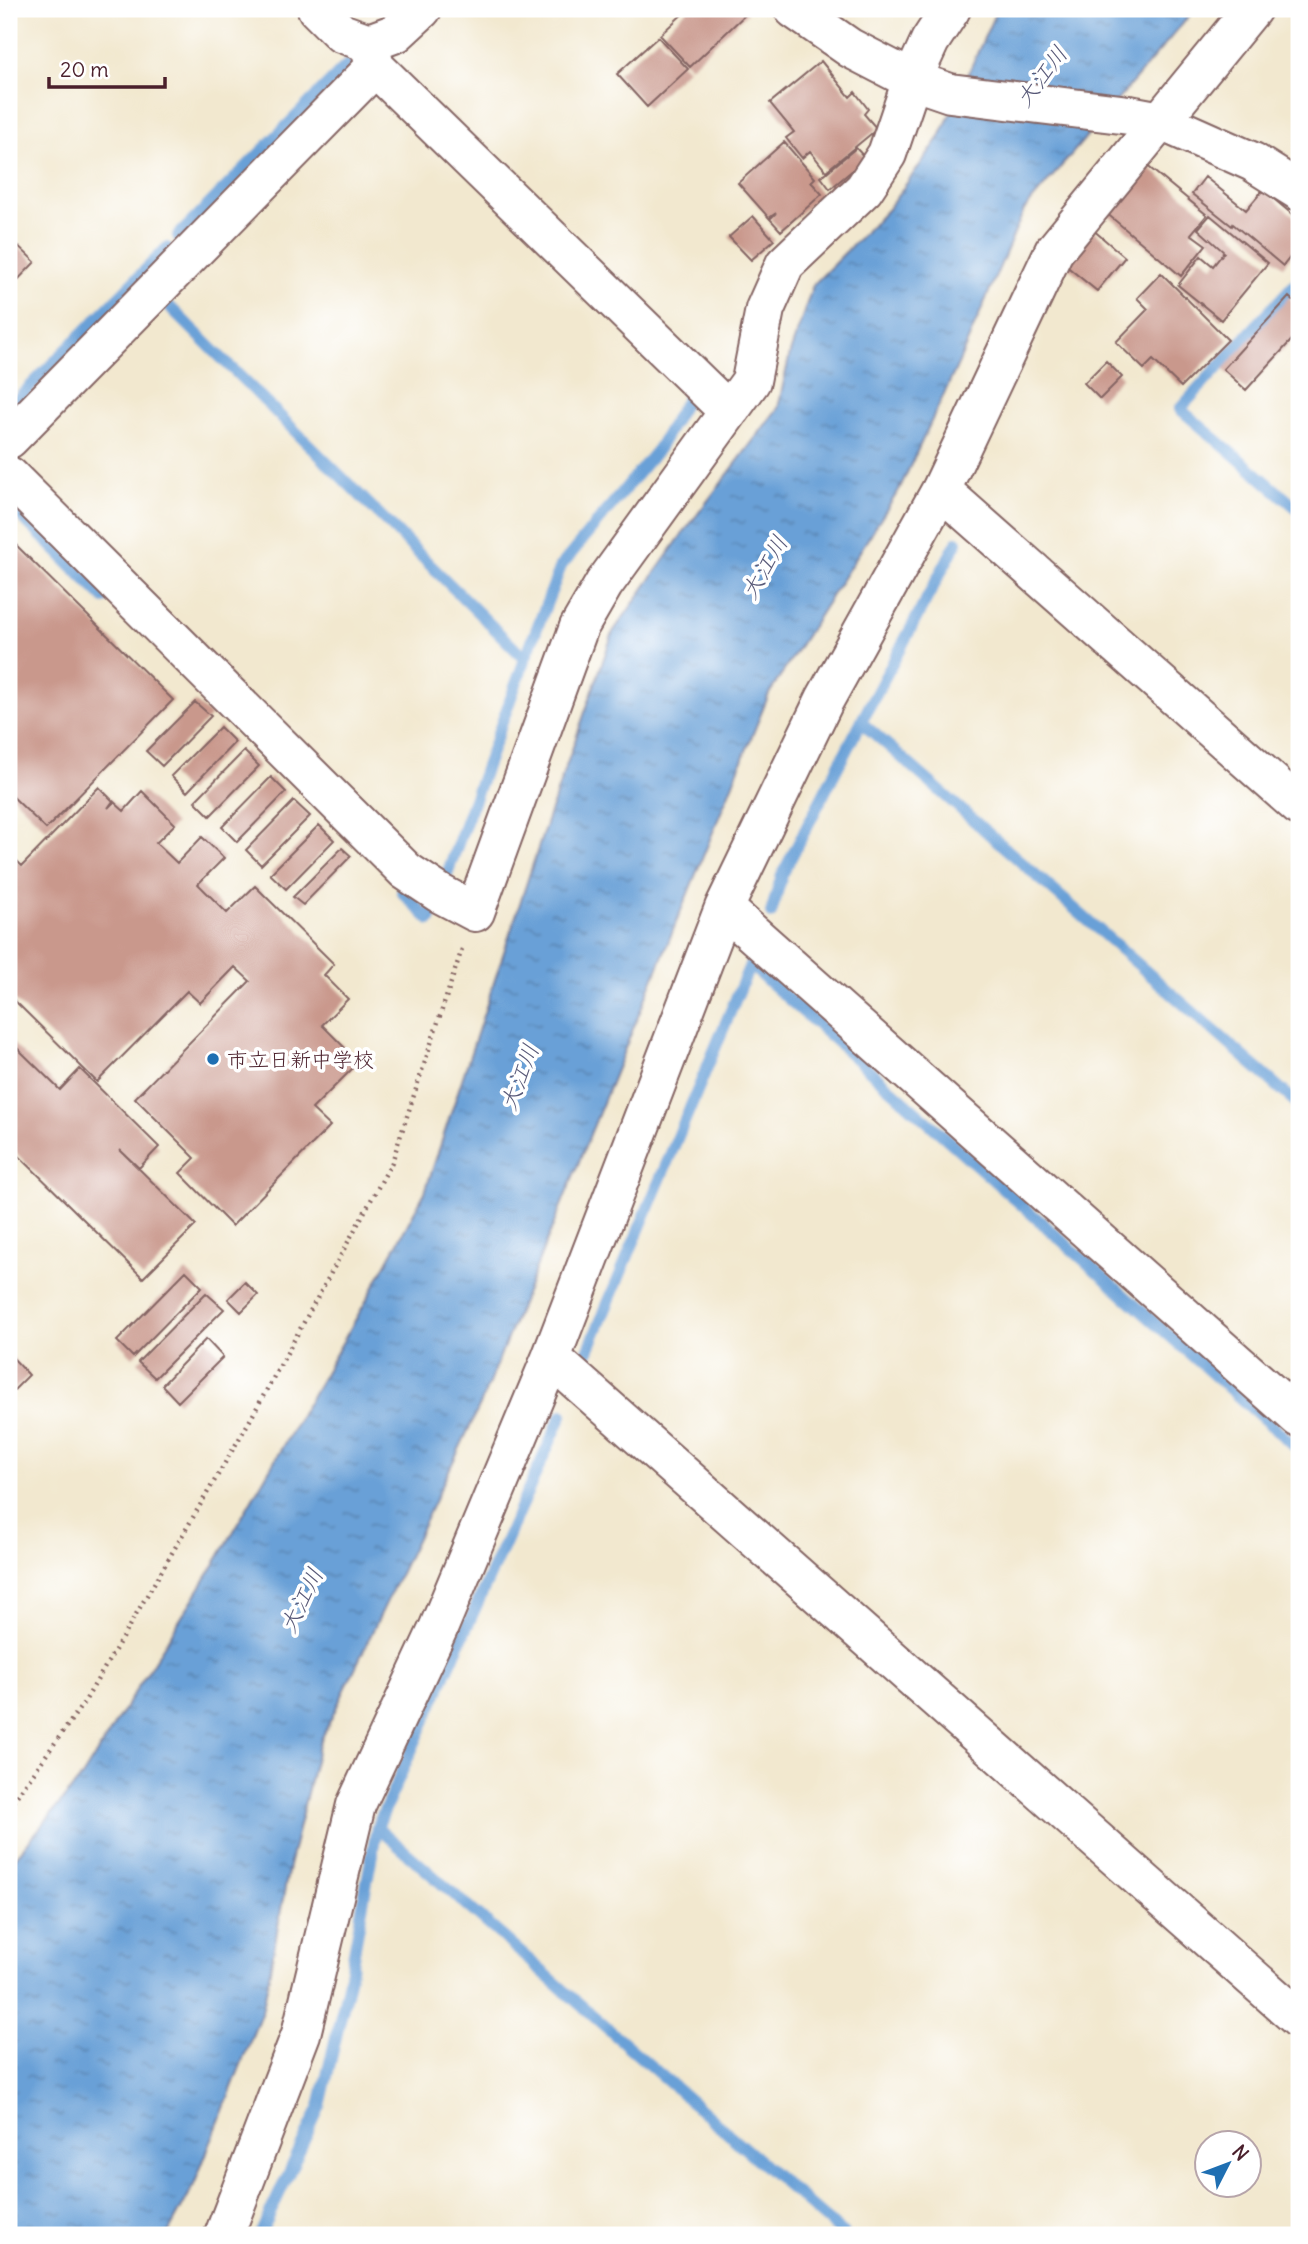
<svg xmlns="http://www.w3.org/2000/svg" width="1308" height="2244" viewBox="0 0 1308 2244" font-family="Delius,'Klee One',sans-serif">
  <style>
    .water { fill: url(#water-ripples); stroke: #5a6081; stroke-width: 2 }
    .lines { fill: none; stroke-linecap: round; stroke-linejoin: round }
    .stream { stroke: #69a0d7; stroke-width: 12 }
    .building { fill: #c9988c }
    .street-casing { stroke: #856564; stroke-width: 42 }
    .secondary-casing { stroke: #856564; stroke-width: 42 }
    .path { stroke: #856564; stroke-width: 4.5; stroke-dasharray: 2 5; stroke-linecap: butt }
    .street { stroke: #fff; stroke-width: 38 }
    .secondary { stroke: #fff; stroke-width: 38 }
    .poi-dot { fill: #1f6fb2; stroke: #fff; stroke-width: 2.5 }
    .labels { text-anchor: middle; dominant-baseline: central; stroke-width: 7; stroke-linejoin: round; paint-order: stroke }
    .poi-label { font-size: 21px; fill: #4a1f2b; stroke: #fff; text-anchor: start }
    .water-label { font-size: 23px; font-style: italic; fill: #585978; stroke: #fff }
  </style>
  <defs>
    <pattern id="water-ripples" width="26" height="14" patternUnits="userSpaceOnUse" patternTransform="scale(1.75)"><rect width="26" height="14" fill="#69a0d7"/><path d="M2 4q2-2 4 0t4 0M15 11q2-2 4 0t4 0" fill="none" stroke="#5882af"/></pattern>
  </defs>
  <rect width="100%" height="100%" fill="#fff"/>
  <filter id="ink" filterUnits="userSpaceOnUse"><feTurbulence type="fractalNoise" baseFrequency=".0143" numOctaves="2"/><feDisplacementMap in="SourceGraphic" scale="14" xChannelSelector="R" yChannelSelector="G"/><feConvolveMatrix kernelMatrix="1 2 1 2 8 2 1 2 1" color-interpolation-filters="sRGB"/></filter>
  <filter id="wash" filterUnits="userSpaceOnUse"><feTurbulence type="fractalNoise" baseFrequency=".00686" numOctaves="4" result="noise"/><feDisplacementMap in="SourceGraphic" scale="28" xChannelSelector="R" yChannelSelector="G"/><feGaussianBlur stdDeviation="1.57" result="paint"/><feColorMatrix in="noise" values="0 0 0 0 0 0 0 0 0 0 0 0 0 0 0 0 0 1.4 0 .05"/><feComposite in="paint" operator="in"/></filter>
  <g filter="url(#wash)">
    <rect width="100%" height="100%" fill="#f2e8cf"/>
    <path class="water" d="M 997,9 L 1195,9 L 1024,210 L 959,362 L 899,490 L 769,694 L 481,1403 L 319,1744 L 289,1866 L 263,2008 L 194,2185 L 167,2235 L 9,2235 L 9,1865 L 82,1777 L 219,1557 L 365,1303 L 425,1192 L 548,818 L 613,632 L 678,540 L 778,408 L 790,353 L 813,285 L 888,209 L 940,137 Z"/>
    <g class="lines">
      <path class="stream" d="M 178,236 L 347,65
        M 1299,279 L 1180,409 L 1299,510
        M 170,307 L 525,659
        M 9,408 L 167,248
        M 9,504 L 104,598
        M 957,542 L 861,722 L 1299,1105
        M 447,874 L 525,659 L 561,566 L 658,449 L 687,399
        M 402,892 L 430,920 L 434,909
        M 771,913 L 782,875 L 861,722
        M 580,1370 L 750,965 L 1299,1450
        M 377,1827 L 844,2235
        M 260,2235 L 320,2106 L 348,1985 L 377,1827 L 562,1415"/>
    </g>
    <g id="blocks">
      <path class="building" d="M 688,9 L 743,9 L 747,13 L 690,67 L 660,35 Z
        M 658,37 L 688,69 L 647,107 L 617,74 Z
        M 821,61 L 850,97 L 855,92 L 868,109 L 864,114 L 877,129 L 826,171 L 810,151 L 802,158 L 786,138 L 794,132 L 770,103 Z
        M 784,142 L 815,178 L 811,182 L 822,194 L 781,231 L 770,219 L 776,213 L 769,218 L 738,183 Z
        M 856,148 L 866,159 L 830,189 L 821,177 Z
        M 1145,164 L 1207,215 L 1191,234 L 1206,245 L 1181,276 L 1105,212 Z
        M 1205,177 L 1246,210 L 1263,190 L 1299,220 L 1299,246 L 1283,266 L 1233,224 L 1232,226 L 1192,194 Z
        M 1210,215 L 1268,263 L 1221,320 L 1178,285 L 1201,256 L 1213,266 L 1224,252 L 1198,229 Z
        M 753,216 L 774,240 L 751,260 L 729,237 Z
        M 1092,229 L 1125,257 L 1097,291 L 1064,264 Z
        M 9,237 L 35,262 L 9,289 Z
        M 1161,273 L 1228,340 L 1181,387 L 1153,360 L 1144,369 L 1116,342 L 1148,309 L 1137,298 Z
        M 1289,297 L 1299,306 L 1299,318 L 1295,323 L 1299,327 L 1299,332 L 1246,390 L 1223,369 Z
        M 1106,361 L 1122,377 L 1100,399 L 1084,383 Z
        M 9,538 L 173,700 L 46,829 L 9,793 Z
        M 195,702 L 211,716 L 162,766 L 146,751 Z
        M 220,727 L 235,742 L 187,792 L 171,776 Z
        M 244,751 L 259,766 L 210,816 L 195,801 Z
        M 271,777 L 286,792 L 237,842 L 222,827 Z
        M 99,787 L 113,801 L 108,808 L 114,802 L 124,811 L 142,791 L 175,824 L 156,843 L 177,863 L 202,837 L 224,858 L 198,884 L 227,913 L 255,886 L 334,964 L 324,975 L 348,999 L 322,1025 L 359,1062 L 312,1109 L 330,1126 L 232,1226 L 180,1173 L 195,1158 L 135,1098 L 250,981 L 235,967 L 200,1003 L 187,991 L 97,1082 L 9,995 L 9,853 L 22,866 Z
        M 294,801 L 310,816 L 261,865 L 246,850 Z
        M 319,825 L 334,840 L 286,889 L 270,874 Z
        M 342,848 L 351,856 L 303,905 L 293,897 Z
        M 9,1040 L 60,1090 L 80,1069 L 159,1147 L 139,1168 L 120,1150 L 196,1225 L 143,1278 L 9,1146 Z
        M 186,1271 L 202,1287 L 133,1357 L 117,1341 Z
        M 245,1282 L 258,1295 L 241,1312 L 228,1299 Z
        M 206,1293 L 224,1309 L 155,1378 L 138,1362 Z
        M 206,1339 L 223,1357 L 178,1402 L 162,1385 Z
        M 11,1356 L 29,1375 L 9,1395 L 9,1358 Z"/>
    </g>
  </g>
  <g filter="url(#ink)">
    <use href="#blocks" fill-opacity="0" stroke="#856564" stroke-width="2"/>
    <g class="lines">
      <g class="street-casing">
        <path id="street" d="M 375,67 L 716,399 L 732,408
          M 9,439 L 375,67 L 369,43
          M 9,476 L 406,871 L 439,893 L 475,912 L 579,627 L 604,584 L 751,381 L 765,309 L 785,264 L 864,189 L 887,154 L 912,80 L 930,41 L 951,9
          M 941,490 L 1299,806
          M 724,908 L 1299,1418
          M 551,1358 L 1299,2019
          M 224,2235 L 301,2034 L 356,1805 L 438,1629 L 551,1358 L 724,908 L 825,699 L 941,490 L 1054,251 L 1252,9"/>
      </g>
      <g class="secondary-casing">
        <path id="secondary" d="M 317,9 L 341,33 L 369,43 L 396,33 L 422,9
          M 794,9 L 850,48 L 912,80 L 950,93 L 1129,115 L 1161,121 L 1253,162 L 1299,191"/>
      </g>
      <path class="path" d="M 9,1807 L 85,1701 L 249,1422 L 392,1162 L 462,949"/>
      <use href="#street" class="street"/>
      <use href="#secondary" class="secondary"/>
    </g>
  </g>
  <circle class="poi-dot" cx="213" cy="1059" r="7"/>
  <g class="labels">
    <g class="poi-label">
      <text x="227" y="1059">市立日新中学校</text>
    </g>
    <g class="water-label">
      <text transform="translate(1041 76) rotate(-53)">大江川</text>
      <text transform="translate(764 567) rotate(-60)">大江川</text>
      <text transform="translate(519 1077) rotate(-69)">大江川</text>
      <text transform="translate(301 1600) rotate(-64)">大江川</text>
    </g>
  </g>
  <rect width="1308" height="2244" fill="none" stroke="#fff" stroke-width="35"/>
  <g transform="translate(1228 2164) rotate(48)"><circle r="33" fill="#ffffff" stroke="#b7a5aa" stroke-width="2"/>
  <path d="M0-5L12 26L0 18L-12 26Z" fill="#1f6fb2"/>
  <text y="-10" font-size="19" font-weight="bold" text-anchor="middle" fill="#4a1f2b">N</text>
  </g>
  <path d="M49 77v10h116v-10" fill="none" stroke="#4a1f2b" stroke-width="3.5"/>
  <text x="60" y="77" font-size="21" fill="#4a1f2b" stroke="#ffffff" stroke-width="5" paint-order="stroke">20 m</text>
</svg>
